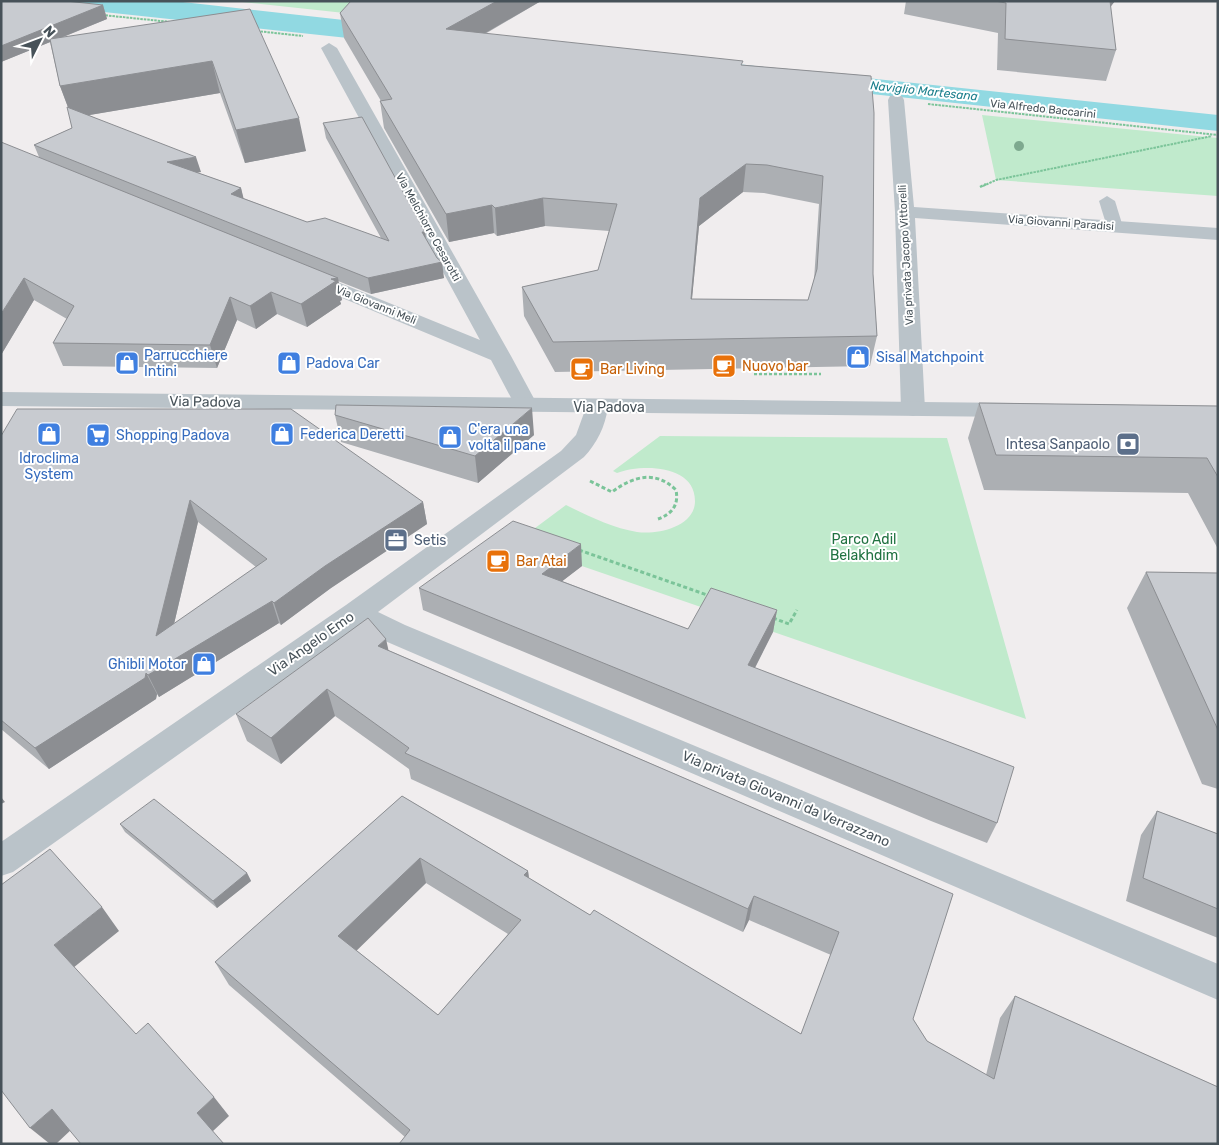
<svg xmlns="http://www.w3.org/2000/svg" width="1219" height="1145" viewBox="0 0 1219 1145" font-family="Rubik,sans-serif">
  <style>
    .green { fill: #c0eacc }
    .water { fill: #91d9e2 }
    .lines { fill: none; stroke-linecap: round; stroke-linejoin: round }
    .path-far2 { stroke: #7bc499; stroke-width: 2; stroke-dasharray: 2.5 1; stroke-linecap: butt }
    .path-far1 { stroke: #7bc499; stroke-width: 2.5; stroke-dasharray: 3 2; stroke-linecap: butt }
    .path { stroke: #7bc499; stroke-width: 3; stroke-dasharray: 4 2.5; stroke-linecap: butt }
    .service { fill: #bac3c9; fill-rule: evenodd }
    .minor { fill: #bac3c9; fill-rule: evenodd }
    .tertiary { fill: #bac3c9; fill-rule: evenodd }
    .tree { fill: #7ea98f }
    .wall { fill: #acafb3; fill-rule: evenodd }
    .shaded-wall { fill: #8c8e92 }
    .building { fill: #c8cbd0; stroke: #8c8e92; fill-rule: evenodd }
    .labels { text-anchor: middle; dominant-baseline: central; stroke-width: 4; stroke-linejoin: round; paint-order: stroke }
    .far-street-label { font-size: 11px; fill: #475259; stroke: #fff }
    .far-water-label { font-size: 12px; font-style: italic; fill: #197e8b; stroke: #fff }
    .shop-label { font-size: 14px; fill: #366cbe; stroke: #fff; text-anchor: start }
    .food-label { font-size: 14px; fill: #c56008; stroke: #fff; text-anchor: start }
    .street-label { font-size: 14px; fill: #475259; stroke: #fff }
    .service-label { font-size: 14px; fill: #4e5e75; stroke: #fff; text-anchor: end }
    .park-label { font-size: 14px; fill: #207241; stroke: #fff }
  </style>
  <rect width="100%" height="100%" fill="#f0edee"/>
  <path class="green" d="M 233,1 L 378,1 L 363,15 Z
    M 982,115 L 1218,138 L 1218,196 L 996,180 Z
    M 660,436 L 947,438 L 1026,719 L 515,543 L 566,505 C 588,516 613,528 637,532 C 657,535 695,527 695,501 C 695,464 641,464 617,473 L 613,471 Z"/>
  <path class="water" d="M 1,1 L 174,1 L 791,70 L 1218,115 L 1218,131 Z"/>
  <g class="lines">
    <path class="path-far2" d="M 327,1 L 336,1
      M 102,15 L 171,22
      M 257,31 L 303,36
      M 928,104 L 1218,135
      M 983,186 L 996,180 L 1212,136"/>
    <path class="path-far1" d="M 980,187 L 986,184
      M 754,374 L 821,374"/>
    <path class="path" d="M 590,481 L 612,492 C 633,476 656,470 676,490 C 679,505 672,514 658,519
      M 579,550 L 710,596
      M 773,618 L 789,624 L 797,610"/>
    <path class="service" d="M 1107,196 L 1115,201 L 1123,227 L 1121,230 L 1115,232 L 1107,227 L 1099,201 Z"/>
    <path class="minor" d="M 329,43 L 337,48 L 511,356 L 538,406 L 534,411 L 526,413 L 518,411 L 491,360 L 299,280 L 296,276 L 299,272 L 306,270 L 313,272 L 480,340 L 321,48 Z
      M 896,95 L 902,96 L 904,100 L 914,207 L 1218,228 L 1218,240 L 915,218 L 925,409 L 921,414 L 913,416 L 905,414 L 901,409 L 895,212 L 888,100 L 890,96 Z
      M 596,400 L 604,402 L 608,407 C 605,427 597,443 584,457 L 378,612 L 405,625 L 1218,964 L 1218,1000 L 385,641 L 358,627 L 13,872 L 1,876 L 1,842 L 346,605 L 561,451 L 576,435 L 588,402 Z"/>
    <path class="tertiary" d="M 1,392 L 1014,403 L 1022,405 L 1026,410 L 1022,415 L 1014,417 L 1,406 Z"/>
  </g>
  <circle class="tree" cx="1019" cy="146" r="5"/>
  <path class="wall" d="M 1,1 L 103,5 L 107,19 L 61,38 L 250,9 L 306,151 L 245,163 L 220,93 L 89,115 L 201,172 L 196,172 L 241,188 L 243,198 L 307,222 L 381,238 L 326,138 L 323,123 L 425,232 L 426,240 L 444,278 L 371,294 L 338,281 L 342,300 L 340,301 L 341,304 L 307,327 L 277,314 L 256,329 L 237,320 L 217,368 L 63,366 L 53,343 L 67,319 L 34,300 L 1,355 L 39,157 L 34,145 L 72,128 L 68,107 L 60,86 L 50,42 L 1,62 Z
    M 351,1 L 541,1 L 485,34 L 743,65 L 871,76 L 873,274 L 877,336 L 870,366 L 555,372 L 524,316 L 522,287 L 598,270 L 609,231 L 545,226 L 497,236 L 494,233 L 449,242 L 384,128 L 380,101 L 381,101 L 344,38 L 340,13 ZM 743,192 L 764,193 L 819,204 L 814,280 L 808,300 L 692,299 L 699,226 Z
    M 906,1 L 1115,1 L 1110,7 L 1116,50 L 1106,81 L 997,70 L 998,33 L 904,14 Z
    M 979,403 L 1218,406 L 1218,549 L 1188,493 L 984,490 L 968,438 Z
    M 335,415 L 534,435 L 478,483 L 341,442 Z
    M 1,436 L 423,502 L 427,524 L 331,588 L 281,625 L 279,623 L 159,697 L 157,694 L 156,699 L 49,769 L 1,729 ZM 198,522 L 256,567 L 174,624 Z
    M 582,566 L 562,581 L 688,629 L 777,610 L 773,632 L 755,668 L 997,823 L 987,843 L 931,821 L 423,610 L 419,588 Z
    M 1146,572 L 1218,573 L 1218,789 L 1202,784 L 1127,608 Z
    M 388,650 L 953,894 L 913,1019 L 927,1041 L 986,1075 L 1000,1018 L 1015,996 L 1218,1087 L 405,1137 L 229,985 L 215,962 L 402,796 L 528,871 L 529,878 L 590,915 L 801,1034 L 831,955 L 749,920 L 743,932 L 411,779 L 409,769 L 335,716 L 281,764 L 247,741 L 236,714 ZM 426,883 L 508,934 L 438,1015 L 356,950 Z
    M 1157,811 L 1218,834 L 1218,938 L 1126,901 L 1141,835 Z
    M 120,824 L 247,873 L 251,881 L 217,908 L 125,832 Z"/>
  <path class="shaded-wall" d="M 497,1 L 541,1 L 449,54 L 446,29 Z
    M 1106,1 L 1115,1 L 1099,22 Z
    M 103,5 L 107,19 L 1,62 L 1,46 Z
    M 212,61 L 220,93 L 72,118 L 60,86 Z
    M 299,118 L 306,151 L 245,163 L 236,130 Z
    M 196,157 L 201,172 L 172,177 L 167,162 Z
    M 746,164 L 743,192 L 699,226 L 689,329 L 691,299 L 700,198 Z
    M 241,188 L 245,204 L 231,194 Z
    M 543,198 L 545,226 L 497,236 L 495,208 Z
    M 492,205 L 494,233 L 449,242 L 446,214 Z
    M 422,232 L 425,232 L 427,247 Z
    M 442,262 L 444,278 L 371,294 L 368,278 Z
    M 24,278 L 34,300 L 1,355 L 1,314 Z
    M 338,278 L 342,300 L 340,301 L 341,304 L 307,327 L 301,304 L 331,279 Z
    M 271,292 L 277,314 L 256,329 L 250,306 Z
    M 230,297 L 237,320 L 217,368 L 210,345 Z
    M 532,408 L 534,435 L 478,483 L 475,456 Z
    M 190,500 L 198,522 L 166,658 L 156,636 Z
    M 423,502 L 427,524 L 331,588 L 281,625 L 274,603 L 325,566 Z
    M 581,544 L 582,566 L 543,596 L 542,574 Z
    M 272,601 L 279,623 L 159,697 L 148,675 Z
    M 777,610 L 773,632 L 745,687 L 748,665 Z
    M 386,639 L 392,666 L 378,646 Z
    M 146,673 L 157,694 L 156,699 L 49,769 L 35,748 Z
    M 327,689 L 335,716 L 281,764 L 271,738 Z
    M 1,797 L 5,802 L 1,804 Z
    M 420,858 L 426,883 L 348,959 L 338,936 Z
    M 528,871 L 531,895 L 524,875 Z
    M 247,873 L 251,881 L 217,908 L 213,901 Z
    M 754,896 L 749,920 L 743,932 L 748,909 Z
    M 102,907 L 119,931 L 73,968 L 54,945 Z
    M 214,1097 L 229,1116 L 212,1132 L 197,1113 Z
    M 52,1109 L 73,1128 L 56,1144 L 50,1144 L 30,1128 Z"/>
  <path class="building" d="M 1,1 L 66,1 L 103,5 L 1,46 Z
    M 351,1 L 497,1 L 446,29 L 743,61 L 741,65 L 871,76 L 874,113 L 873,274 L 877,336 L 553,342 L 522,287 L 598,270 L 617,204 L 543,198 L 495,208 L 492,205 L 446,214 L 380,101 L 392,99 L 340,13 ZM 746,164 L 767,165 L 823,176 L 817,269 L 808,300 L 691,299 L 700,198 Z
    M 995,1 L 1110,1 L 1116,50 L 1005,39 L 1006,3 Z
    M 250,9 L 299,118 L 236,130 L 212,61 L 60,86 L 50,39 Z
    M 67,107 L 196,157 L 167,162 L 241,188 L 231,194 L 307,222 L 325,218 L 389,241 L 323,123 L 362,117 L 425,232 L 422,232 L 437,258 L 442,262 L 368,278 L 34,145 L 72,128 Z
    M 1,142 L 338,278 L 331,279 L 336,281 L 301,304 L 271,292 L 250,306 L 230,297 L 210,345 L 53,343 L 74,306 L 24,278 L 1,314 Z
    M 979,403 L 1218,406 L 1218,477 L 1207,458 L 996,455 Z
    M 336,405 L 532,408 L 475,456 L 335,415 Z
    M 17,409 L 291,409 L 423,502 L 325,566 L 274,603 L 272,601 L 148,675 L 146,673 L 145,678 L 35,748 L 1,720 L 1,436 ZM 190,500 L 267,559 L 156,636 Z
    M 513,521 L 581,544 L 542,574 L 688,629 L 711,588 L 777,610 L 748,665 L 1014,767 L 997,823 L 940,800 L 419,588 Z
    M 1146,572 L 1218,573 L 1218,730 Z
    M 368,618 L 386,639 L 378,646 L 953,894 L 913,1019 L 927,1041 L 994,1079 L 1015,996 L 1218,1087 L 1218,1144 L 399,1144 L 410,1130 L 215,962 L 402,796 L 528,871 L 524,875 L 590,915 L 594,910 L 801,1034 L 839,932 L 754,896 L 748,909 L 405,753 L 409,748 L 327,689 L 271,738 L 236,714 ZM 420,858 L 521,920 L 438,1015 L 338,936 Z
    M 154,799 L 247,873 L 213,901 L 120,824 Z
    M 1157,811 L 1218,834 L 1218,909 L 1143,878 Z
    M 50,849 L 102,907 L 54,945 L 136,1034 L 148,1023 L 214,1097 L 197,1113 L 224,1144 L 81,1144 L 52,1109 L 30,1128 L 1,1090 L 1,885 Z"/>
  <defs>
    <g id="shop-square" transform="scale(1.25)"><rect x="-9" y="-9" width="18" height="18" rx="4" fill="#3f7fe0" stroke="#fff"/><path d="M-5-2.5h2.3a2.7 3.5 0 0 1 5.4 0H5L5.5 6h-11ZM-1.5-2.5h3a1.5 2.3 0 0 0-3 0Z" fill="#fff"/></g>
    <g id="cafe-square" transform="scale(1.25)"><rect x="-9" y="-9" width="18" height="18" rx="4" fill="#e8710a" stroke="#fff"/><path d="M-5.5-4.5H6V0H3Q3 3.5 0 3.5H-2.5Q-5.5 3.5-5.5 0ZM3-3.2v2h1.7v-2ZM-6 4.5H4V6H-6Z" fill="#fff"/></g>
    <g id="supermarket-square" transform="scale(1.25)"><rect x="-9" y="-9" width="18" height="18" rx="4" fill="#3f7fe0" stroke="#fff"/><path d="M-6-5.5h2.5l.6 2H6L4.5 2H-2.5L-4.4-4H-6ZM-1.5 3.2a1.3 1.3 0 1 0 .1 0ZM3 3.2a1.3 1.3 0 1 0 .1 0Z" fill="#fff"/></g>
    <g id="bank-square" transform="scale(1.25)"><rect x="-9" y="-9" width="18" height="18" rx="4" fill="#5c6f8a" stroke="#fff"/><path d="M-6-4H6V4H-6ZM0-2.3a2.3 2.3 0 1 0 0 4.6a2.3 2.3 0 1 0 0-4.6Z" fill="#fff"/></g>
    <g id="office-square" transform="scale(1.25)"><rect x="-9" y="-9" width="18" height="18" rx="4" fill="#5c6f8a" stroke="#fff"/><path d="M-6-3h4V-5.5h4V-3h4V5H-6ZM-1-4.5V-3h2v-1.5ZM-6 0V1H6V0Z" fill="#fff"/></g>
  </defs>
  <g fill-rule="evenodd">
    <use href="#shop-square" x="858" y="357"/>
    <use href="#shop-square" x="127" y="363"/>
    <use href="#shop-square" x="289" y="363"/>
    <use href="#cafe-square" x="724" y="366"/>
    <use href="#cafe-square" x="582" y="369"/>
    <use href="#shop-square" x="49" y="434"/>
    <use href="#shop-square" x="282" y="434"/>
    <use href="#supermarket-square" x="98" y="435"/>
    <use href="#shop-square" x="450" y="437"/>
    <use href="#bank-square" x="1128" y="444"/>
    <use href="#office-square" x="396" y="540"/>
    <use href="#cafe-square" x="498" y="561"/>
    <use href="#shop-square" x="204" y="664"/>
  </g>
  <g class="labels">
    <g class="far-street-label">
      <text transform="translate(1043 109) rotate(6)">Via Alfredo Baccarini</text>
      <text transform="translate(1061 223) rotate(4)">Via Giovanni Paradisi</text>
      <text transform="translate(428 227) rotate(61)">Via Melchiorre Cesarotti</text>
      <text transform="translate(906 255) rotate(-93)">Via privata Jacopo Vittorelli</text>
      <text transform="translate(376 305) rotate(22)">Via Giovanni Meli</text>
    </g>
    <g class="far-water-label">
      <text transform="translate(924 91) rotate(6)">Naviglio Martesana</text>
    </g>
    <g class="shop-label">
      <text x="144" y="355">Parrucchiere<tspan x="144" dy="16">Intini</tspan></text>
      <text x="876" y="357">Sisal Matchpoint</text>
      <text x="306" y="363">Padova Car</text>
      <text x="468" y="429">C'era una<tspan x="468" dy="16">volta il pane</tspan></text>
      <text x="300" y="434">Federica Deretti</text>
      <text x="116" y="435">Shopping Padova</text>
      <text x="49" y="458" text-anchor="middle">Idroclima<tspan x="49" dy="16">System</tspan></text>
      <text x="186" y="664" text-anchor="end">Ghibli Motor</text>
    </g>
    <g class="food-label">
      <text x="742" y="366">Nuovo bar</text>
      <text x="600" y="369">Bar Living</text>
      <text x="516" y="561">Bar Atai</text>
    </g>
    <g class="street-label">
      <text transform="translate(205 402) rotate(1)">Via Padova</text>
      <text x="609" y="407">Via Padova</text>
      <text transform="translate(311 644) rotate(-35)">Via Angelo Emo</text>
      <text transform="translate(786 799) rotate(23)">Via privata Giovanni da Verrazzano</text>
    </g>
    <g class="service-label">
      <text x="1110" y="444">Intesa Sanpaolo</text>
      <text x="414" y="540" text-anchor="start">Setis</text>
    </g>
    <g class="park-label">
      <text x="864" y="539">Parco Adil<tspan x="864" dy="16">Belakhdim</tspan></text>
    </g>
  </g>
  <rect width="1219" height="1145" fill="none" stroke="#475259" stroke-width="5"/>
  <g transform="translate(40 40) rotate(48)" stroke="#ffffff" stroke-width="4" paint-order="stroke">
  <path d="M0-4L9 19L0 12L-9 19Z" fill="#475259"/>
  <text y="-8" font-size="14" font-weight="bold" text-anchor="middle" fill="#475259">N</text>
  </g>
</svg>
